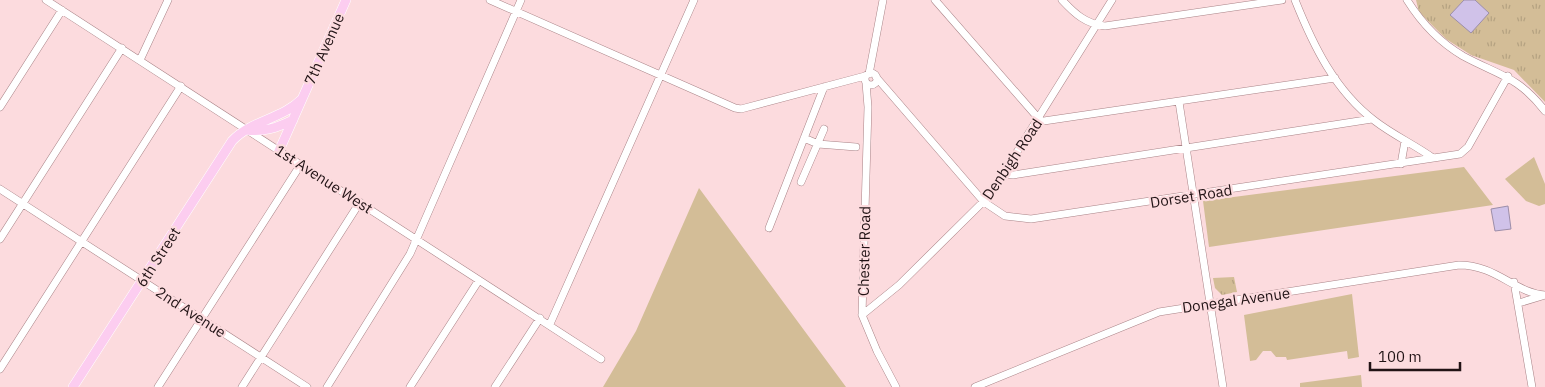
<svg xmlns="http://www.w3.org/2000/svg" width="1545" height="387" viewBox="0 0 1545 387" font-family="'IBM Plex Sans',sans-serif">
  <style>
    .green { fill: #d3bd97 }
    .park { fill: url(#park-tufts) }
    .water { fill: #d0c2e9; stroke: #9c8ea9 }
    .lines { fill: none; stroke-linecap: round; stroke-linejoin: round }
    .minor-casing { stroke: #a98387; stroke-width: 8 }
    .major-casing { stroke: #fff; stroke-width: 10 }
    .minor { stroke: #fff; stroke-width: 7 }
    .major { stroke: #fccdf0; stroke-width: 9 }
    .labels { text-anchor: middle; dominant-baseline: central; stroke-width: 4.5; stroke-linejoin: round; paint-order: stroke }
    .street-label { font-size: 15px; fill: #211315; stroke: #fcdbde }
  </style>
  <defs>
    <pattern id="park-tufts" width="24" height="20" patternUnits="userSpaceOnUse" patternTransform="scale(1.25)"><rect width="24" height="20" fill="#d3bd97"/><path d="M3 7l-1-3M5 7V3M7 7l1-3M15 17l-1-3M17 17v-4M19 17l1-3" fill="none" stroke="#b5a281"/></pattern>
  </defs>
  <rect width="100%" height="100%" fill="#fcdbde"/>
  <path class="green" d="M 1534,157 L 1545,184 L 1545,204 L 1539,206 L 1526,201 L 1505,179 Z
    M 1464,167 L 1493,205 L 1209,247 L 1203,201 Z
    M 699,188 L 846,387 L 603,387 L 636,331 Z
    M 1352,294 L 1359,357 L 1348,359 L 1347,351 L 1287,360 L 1286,357 L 1276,357 L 1271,351 L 1263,351 L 1256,360 L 1250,361 L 1244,315 Z
    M 1361,375 L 1362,387 L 1300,387 L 1300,383 Z"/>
  <path class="park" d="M 1416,0 L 1545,0 L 1545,102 L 1514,70 L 1471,55 L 1446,39 L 1419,12 Z
    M 1234,277 L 1237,292 L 1222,295 L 1215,288 L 1213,278 Z"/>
  <path class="water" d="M 1464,0 L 1475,0 L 1489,13 L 1471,33 L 1450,15 Z
    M 1508,206 L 1511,229 L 1495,231 L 1491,209 Z"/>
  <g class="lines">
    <g class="minor-casing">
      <path id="minor" d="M 46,0 L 601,359
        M 490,0 L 735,108 L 741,109 L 865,76
        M 935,0 L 1039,119
        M 1062,0 C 1075,14 1086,24 1105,26 L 1282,0
        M 1295,0 C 1313,45 1335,91 1375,121 C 1393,135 1415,145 1433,158
        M 1407,0 C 1422,24 1439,42 1463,56 C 1498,75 1518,76 1545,111
        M 140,60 L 168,0
        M865 79a6 6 0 1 1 12 0a6 6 0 1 1-12 0Z
        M 869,74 L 883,0
        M 876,77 L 984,202 L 1005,216 L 1031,219 L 1460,154 L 1468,147 L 1508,76
        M 866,83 L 868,107 L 862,315 L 877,351 L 896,387
        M 1179,102 L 1223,387
        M 0,107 L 62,10
        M 1037,122 L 1335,78
        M 804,138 L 818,144 L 856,147
        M 1401,164 L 1405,141
        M 1003,174 L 1013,175 L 1372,119
        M 801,182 L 824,129
        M 0,189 L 307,387
        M 769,228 L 824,87
        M 0,239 L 122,48
        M 1514,282 L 1532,387
        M 1519,303 L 1545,295
        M 862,315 L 899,285 L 990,195 L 1112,0
        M 550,324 L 694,0
        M 0,369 L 181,86
        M 158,387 L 301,164
        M 242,387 L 360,202
        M 327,387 L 410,254 L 521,0
        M 410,387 L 479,280
        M 495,387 L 540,318
        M 975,387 L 1159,312 L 1459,265 C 1496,265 1515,293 1545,295"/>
    </g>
    <g class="major-casing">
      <path id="major" d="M 246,130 C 265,132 276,128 293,120
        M 279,151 L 346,0
        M 73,387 L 232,141 C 252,120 282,119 302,99"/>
    </g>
    <use href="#minor" class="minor"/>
    <use href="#major" class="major"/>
  </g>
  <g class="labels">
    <g class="street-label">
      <text transform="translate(324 49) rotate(-66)">7th Avenue</text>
      <text transform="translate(1012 159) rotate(-56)">Denbigh Road</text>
      <text transform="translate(324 179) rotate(33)">1st Avenue West</text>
      <text transform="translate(1191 196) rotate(-9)">Dorset Road</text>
      <text transform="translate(864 251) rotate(-89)">Chester Road</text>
      <text transform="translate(158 257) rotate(-57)">6th Street</text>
      <text transform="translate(1236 300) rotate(-8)">Donegal Avenue</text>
      <text transform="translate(191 312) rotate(33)">2nd Avenue</text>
    </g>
  </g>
  <path d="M1370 362v8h90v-8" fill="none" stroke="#211315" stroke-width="2.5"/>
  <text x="1378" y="362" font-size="15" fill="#211315" stroke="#fcdbde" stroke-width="4" paint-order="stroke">100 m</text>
</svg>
